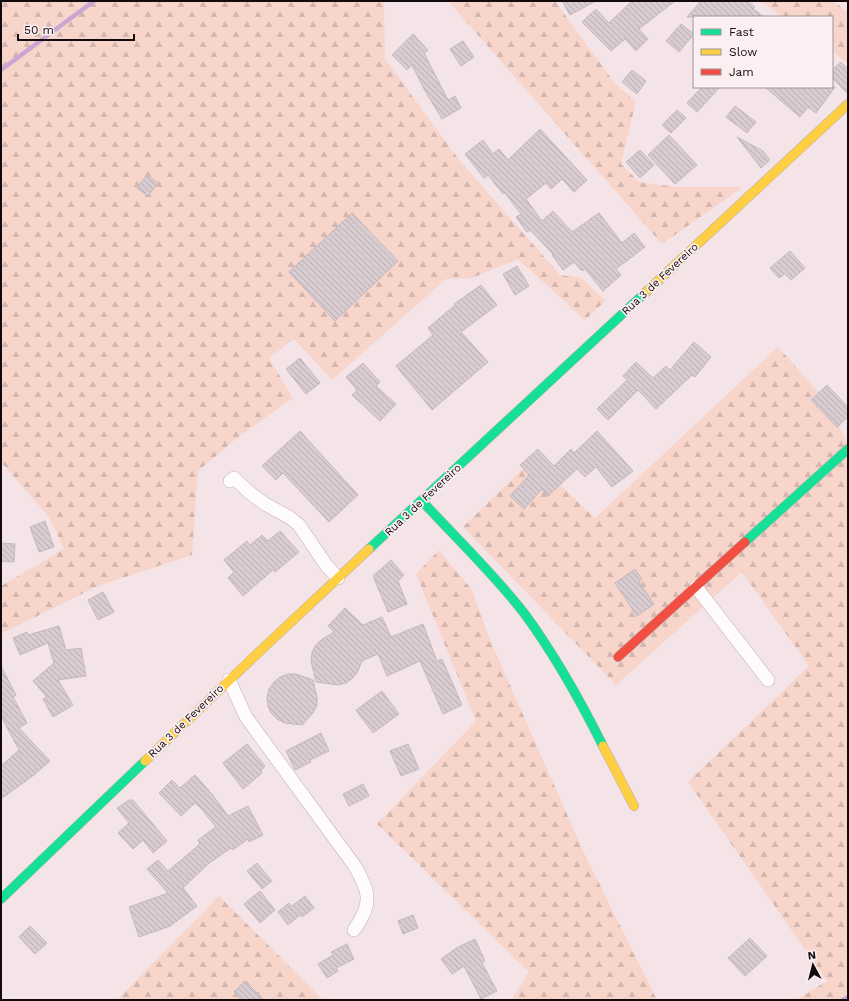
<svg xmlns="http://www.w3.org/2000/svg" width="849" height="1001" viewBox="0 0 849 1001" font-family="'Work Sans',sans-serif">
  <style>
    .forest { fill: url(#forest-firs) }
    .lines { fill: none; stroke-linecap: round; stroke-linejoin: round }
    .stream { stroke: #caa6d2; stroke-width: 4.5 }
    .building { fill: url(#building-back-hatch); stroke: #c5b9be }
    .street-casing { stroke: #bcafb3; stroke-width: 14 }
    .fast-casing { stroke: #bcafb3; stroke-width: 10 }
    .slow-casing { stroke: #bcafb3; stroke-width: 10 }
    .jam-casing { stroke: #bcafb3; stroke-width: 10 }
    .street { stroke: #fdfbfc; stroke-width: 13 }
    .fast { stroke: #16e098; stroke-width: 9 }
    .slow { stroke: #ffcf43; stroke-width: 9 }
    .jam { stroke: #f24e42; stroke-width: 9 }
    .labels { text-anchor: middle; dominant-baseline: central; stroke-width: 3.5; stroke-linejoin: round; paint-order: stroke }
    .street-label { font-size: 11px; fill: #130a0c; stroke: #fceff2 }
  </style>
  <defs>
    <pattern id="forest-firs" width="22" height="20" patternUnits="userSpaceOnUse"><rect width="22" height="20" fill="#f7d5cb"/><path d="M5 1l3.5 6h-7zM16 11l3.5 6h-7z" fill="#d3b6ad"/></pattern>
    <pattern id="building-back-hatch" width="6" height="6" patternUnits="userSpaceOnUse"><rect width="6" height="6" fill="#d8ccd1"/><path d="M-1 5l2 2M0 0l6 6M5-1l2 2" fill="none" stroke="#b8aeb2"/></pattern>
  </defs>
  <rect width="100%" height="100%" fill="#f4e4e8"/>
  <path class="forest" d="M 1,1 L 386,1 L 384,3 L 385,59 L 460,161 L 560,275 L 582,278 L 605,301 L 585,320 L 518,259 L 472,278 L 446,279 L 332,380 L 294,339 L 269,358 L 293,398 L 237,438 L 198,471 L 192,555 L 98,586 L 1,634 L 1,586 L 64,549 L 49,517 L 1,462 Z
    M 448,1 L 555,1 L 616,85 L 636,101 L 621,164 L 639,182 L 677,187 L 743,187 L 662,244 Z
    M 760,1 L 834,1 L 848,13 L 848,64 L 832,51 L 832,17 L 783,17 Z
    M 778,347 L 823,397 L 848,443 L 848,1000 L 796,1000 L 827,981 L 688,782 L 809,666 L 742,572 L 616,685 L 463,527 L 533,459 L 595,518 Z
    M 439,550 L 472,590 L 490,640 L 585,855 L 657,1000 L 511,1000 L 529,972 L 377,824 L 476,721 L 416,574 Z
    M 219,896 L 323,1000 L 117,1000 Z"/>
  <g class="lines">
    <path class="stream" d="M 1,70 L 94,1
      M 843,1000 L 848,997"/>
  </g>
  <path class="building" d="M 562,1 L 596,1 L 570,15 Z
    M 632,1 L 675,1 L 639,29 L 648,39 L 636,51 L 625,39 L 611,51 L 582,22 L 596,9 L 609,23 Z
    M 701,1 L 747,1 L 755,7 L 753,9 L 764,17 L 687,17 Z
    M 681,24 L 694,34 L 679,52 L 666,41 Z
    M 413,34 L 428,50 L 424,53 L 448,100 L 455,96 L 461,108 L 442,119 L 425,91 L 412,65 L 407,70 L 392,55 Z
    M 463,41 L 474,57 L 461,66 L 450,49 Z
    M 841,62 L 848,69 L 848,92 L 846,92 L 832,78 L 832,70 Z
    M 632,70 L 646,81 L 637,94 L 622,82 Z
    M 702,87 L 720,87 L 697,112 L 687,103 Z
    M 765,87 L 835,87 L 816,113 L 808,107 L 800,117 Z
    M 735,106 L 756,122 L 747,133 L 726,117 Z
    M 677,110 L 686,118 L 671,133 L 662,125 Z
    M 540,129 L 587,180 L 574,192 L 562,179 L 551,189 L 546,183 L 526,199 L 542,221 L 553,211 L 572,232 L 599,213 L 622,243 L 634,233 L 645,247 L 616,269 L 621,275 L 603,291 L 585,269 L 582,271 L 574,262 L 563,270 L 552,255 L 553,254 L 530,230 L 527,232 L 516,217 L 521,214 L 505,193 L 503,194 L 488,175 L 484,178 L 465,154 L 483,140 L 493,154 L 499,149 L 508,160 Z
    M 669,135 L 697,165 L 675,184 L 648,155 Z
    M 737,137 L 763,151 L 770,160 L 761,168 Z
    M 640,150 L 654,165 L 640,178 L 626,162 Z
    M 147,175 L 158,183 L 148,196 L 137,188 Z
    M 352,213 L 398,261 L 335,321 L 289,272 Z
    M 790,251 L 805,268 L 791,280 L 785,274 L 779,278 L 770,268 Z
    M 517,266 L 529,286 L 515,295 L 503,274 Z
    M 481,285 L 497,305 L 461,332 L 488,362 L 432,410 L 396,366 L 433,335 L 428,328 L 455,305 L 454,304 Z
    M 694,342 L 711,357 L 695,377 L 692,375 L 656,409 L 638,390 L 608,420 L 597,409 L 627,380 L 623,376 L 636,362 L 653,378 L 666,366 L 670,370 Z
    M 300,358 L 320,383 L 306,394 L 286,369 Z
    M 363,363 L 380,382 L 376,386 L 396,404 L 380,421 L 352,395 L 357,390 L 346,377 Z
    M 827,385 L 848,407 L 848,417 L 837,427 L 811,400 Z
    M 300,431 L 358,495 L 329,522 L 283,473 L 276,480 L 262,466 Z
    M 597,431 L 633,471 L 612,487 L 596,467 L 585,477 L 577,469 L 548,496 L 542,489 L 524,509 L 510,496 L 529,475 L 520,465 L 538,449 L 554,466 L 571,449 L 574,453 Z
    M 45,521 L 54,547 L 39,552 L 30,527 Z
    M 280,531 L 299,552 L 275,572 L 273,570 L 243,596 L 228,578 L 234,572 L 224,560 L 247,541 L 250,545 L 262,535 L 268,541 Z
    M 1,543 L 15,544 L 14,562 L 1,561 Z
    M 391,560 L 404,575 L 398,581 L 407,604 L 388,612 L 373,576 Z
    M 635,569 L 642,579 L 639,582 L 654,604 L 637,616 L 615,583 Z
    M 103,592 L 114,612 L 98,620 L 88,600 Z
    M 345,608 L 363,625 L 382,617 L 391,637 L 423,624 L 437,661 L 442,659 L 462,705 L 443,714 L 420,661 L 387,676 L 378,654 L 362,661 L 358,671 L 353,678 L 346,683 L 338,685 L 316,682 L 311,661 L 312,653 L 315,646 L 321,640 L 334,632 L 328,626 Z
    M 59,626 L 66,650 L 81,648 L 86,676 L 58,680 L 73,705 L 53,717 L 43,699 L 47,697 L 33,681 L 54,663 L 48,643 L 20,655 L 13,638 L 27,632 L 28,635 Z
    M 1,666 L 16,695 L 13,697 L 27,723 L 19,728 L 50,761 L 34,775 L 1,799 L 1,766 L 19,750 L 1,716 Z
    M 288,674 L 296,674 L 313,680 L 317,697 L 317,705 L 313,713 L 302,725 L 285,723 L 277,719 L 271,713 L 268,706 L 267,697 L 269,689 L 274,682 L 280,677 Z
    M 382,691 L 399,714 L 373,733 L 356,710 Z
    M 321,733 L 329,751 L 310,760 L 311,762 L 295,770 L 286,751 Z
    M 247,744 L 265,766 L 261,771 L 262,773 L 243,789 L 223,763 Z
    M 408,744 L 419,769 L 401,776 L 390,751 Z
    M 195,775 L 212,794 L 228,816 L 248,806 L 263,835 L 249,842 L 248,839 L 233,850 L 231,848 L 208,864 L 183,888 L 197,906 L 170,926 L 139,937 L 129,907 L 168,893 L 147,869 L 158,860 L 168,871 L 200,844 L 198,840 L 216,827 L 199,806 L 198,806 L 195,803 L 181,816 L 159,793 L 172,780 L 180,788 Z
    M 363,784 L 369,796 L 349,806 L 343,794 Z
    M 129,800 L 133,800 L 167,841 L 153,853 L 143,840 L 133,849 L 118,833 L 129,823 L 117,808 Z
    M 257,863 L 272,881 L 262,889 L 247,871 Z
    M 260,891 L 275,910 L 260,923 L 244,904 Z
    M 305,896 L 314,908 L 302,917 L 300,915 L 288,925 L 278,912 L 289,903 L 292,906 Z
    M 413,915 L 418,928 L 403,934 L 398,921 Z
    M 30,926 L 47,943 L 35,954 L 19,937 Z
    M 750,938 L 767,956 L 745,976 L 728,958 Z
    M 475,939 L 485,961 L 482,963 L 497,991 L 481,999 L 464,966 L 452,974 L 441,959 L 458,947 Z
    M 347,944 L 354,959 L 336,968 L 338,971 L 327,978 L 318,964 L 333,955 L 331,952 Z
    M 245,981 L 264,1000 L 241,1000 L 234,992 Z"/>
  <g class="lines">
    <g class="street-casing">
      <path id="street" d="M 230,481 L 234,478 L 249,492 L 265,504 L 289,517 L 299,525 L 326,565 L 338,578
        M 696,587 L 768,680
        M 229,680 L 246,717 L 354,865 C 370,891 373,904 354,930"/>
    </g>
    <g class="fast-casing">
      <path id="fast" d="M 422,501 C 456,538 493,573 524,613 C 555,655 580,700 603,746
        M 745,542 L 848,449
        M 369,549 L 646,292
        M 1,899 L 145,761"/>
    </g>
    <g class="slow-casing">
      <path id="slow" d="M 646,292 L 848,104
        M 603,746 L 634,806
        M 145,761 L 260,651 L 369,549"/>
    </g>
    <g class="jam-casing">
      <path id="jam" d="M 618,657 L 745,542"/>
    </g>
    <use href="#street" class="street"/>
    <use href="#fast" class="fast"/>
    <use href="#slow" class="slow"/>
    <use href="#jam" class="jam"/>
  </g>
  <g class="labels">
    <g class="street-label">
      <text transform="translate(660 279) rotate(-43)">Rua 3 de Fevereiro</text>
      <text transform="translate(423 500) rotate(-43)">Rua 3 de Fevereiro</text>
      <text transform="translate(186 721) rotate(-44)">Rua 3 de Fevereiro</text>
    </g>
  </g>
  <rect width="849" height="1001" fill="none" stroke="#130a0c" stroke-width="4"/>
  <rect x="693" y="16" width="140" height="72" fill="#fceff2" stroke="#9f9396"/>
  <rect x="701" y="29" width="20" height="6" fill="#16e098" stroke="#9f9396"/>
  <text x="729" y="36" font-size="12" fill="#130a0c">Fast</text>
  <rect x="701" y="49" width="20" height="6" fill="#ffcf43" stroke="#9f9396"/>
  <text x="729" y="56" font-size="12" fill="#130a0c">Slow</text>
  <rect x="701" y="69" width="20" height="6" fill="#f24e42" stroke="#9f9396"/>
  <text x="729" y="76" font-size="12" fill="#130a0c">Jam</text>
  <g transform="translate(813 965) rotate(353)" stroke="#fceff2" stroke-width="3" paint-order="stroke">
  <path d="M0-3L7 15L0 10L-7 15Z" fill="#130a0c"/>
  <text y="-6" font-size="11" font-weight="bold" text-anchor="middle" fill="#130a0c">N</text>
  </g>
  <path d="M18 34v6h116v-6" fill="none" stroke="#130a0c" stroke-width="2"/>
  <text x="24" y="34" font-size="12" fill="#130a0c" stroke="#fceff2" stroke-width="3" paint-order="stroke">50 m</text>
</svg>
